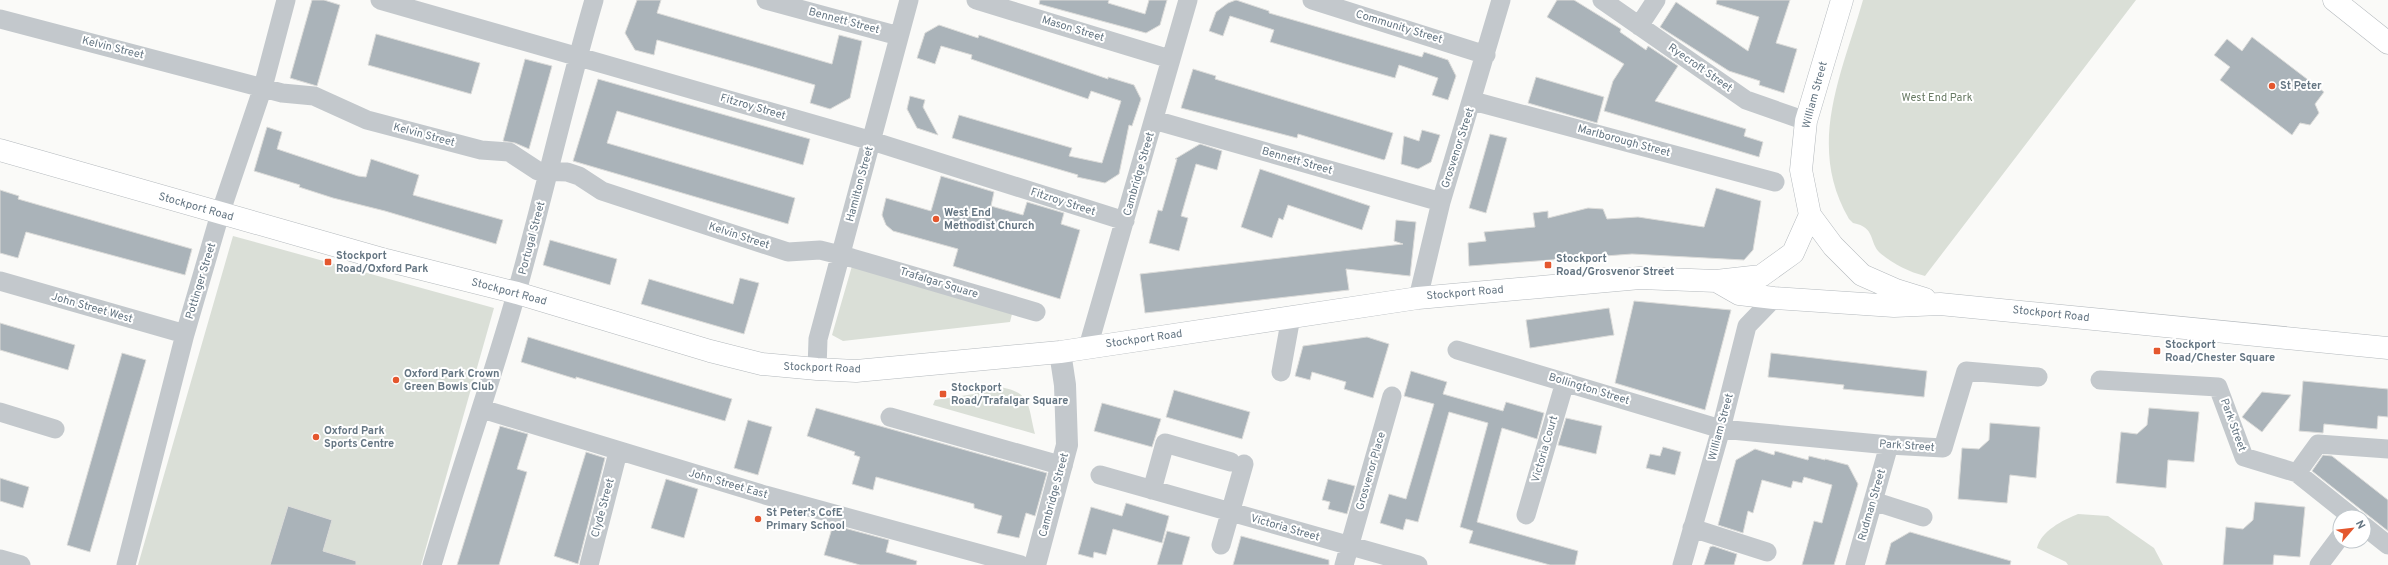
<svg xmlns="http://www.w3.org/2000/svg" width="2388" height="565" viewBox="0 0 2388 565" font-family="Overpass,sans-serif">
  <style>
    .green { fill: #dadfd7 }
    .building { fill: #aab3b9; stroke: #dcdcda }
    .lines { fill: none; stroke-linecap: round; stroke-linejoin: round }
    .trunk-casing { stroke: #b4b9bd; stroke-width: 23 }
    .minor { stroke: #c3c8cc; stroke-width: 19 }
    .tertiary { stroke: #c3c8cc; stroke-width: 22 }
    .trunk { stroke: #fff; stroke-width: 22 }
    .poi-dot { fill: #e4572e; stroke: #fff; stroke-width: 1.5 }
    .labels { text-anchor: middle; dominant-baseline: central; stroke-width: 4; stroke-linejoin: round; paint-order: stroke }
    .street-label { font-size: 11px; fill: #657683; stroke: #fff }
    .poi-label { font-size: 11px; font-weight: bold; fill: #657683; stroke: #fff; text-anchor: start }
    .park-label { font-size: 11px; fill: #687a64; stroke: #fff }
  </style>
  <rect width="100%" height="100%" fill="#fafaf8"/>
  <path class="green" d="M 1863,0 L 2136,0 L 1925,276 C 1909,272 1893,264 1880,253 C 1869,243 1876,227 1853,223 L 1849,219 C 1806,145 1842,74 1863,0 Z
    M 233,236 L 494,308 L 421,565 L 138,565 Z
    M 852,266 L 1012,314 L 1010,322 L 843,341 L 832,335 Z
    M 995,386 C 1032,392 1027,402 1035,434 L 933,405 L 935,400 L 974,394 L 983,388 Z
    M 2078,514 L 2108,516 L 2154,548 L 2163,565 L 2068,565 L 2066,562 L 2037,548 C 2041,531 2063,520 2078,514 Z"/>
  <path class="building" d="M 312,0 L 324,0 L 340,5 L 317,86 L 290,78 Z
    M 637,0 L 661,0 L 657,13 L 832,64 L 839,35 L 862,41 L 850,98 L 830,109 L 810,103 L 815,85 L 750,66 L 657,40 L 654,55 L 635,50 L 625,33 Z
    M 1040,0 L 1109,0 L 1108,3 L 1145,14 L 1149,0 L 1167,0 L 1160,25 L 1146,33 L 1039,4 Z
    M 1236,0 L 1269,11 L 1269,13 L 1370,42 L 1422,57 L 1424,52 L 1448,60 L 1456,76 L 1448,100 L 1432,95 L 1438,78 L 1399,65 L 1395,78 L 1342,63 L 1270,42 L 1274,30 L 1230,16 L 1223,36 L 1209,31 L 1216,12 L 1228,3 Z
    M 1557,0 L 1574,0 L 1621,29 L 1620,32 L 1646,50 L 1648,46 L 1678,66 L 1655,101 L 1746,129 L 1744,136 L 1763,142 L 1759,157 L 1604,111 L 1613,81 L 1624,64 L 1547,17 Z
    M 1717,0 L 1790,0 L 1776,43 L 1797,49 L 1784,93 L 1759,85 L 1760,81 L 1729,71 L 1660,27 L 1676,2 L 1748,51 L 1759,17 L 1716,4 Z
    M 939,25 L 978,38 L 979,35 L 1108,79 L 1108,77 L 1134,85 L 1141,99 L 1132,126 L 1129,125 L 1119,174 L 1105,183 L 1077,177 L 1078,175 L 952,138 L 959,115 L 1072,148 L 1069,156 L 1102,163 L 1121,101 L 1091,91 L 1088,99 L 971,59 L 972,55 L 941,46 L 935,64 L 917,58 L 925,33 Z
    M 376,34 L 480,63 L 471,94 L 368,65 Z
    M 2252,37 L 2324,92 L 2315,104 L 2319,113 L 2310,125 L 2300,123 L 2292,135 L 2220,80 L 2230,67 L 2214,55 L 2227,39 L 2242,51 Z
    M 525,59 L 552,66 L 529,149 L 515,143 L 503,141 Z
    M 1193,69 L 1216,76 L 1215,79 L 1393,133 L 1385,159 L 1384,160 L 1298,134 L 1297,138 L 1181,108 Z
    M 1536,77 L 1604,97 L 1597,123 L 1528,103 Z
    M 598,79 L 810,139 L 803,165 L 617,111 L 607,143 L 795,198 L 788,224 L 573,161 Z
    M 910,96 L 925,100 L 923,107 L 938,135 L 917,128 L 907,109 Z
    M 267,127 L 282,132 L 277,149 L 358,176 L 366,177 L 371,159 L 419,175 L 413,195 L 503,220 L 496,244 L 385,211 L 333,198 L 299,187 L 300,185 L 254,171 Z
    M 1422,130 L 1440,135 L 1431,162 L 1418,169 L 1401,164 L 1404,136 L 1419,141 Z
    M 1490,134 L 1507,138 L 1486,213 L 1469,208 Z
    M 1200,144 L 1222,151 L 1217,170 L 1196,164 L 1181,216 L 1188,218 L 1179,251 L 1149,243 L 1158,210 L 1162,211 L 1177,159 L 1175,159 Z
    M 1260,169 L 1370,206 L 1362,230 L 1288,205 L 1283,220 L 1279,218 L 1272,238 L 1241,227 Z
    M 941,176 L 994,192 L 991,206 L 1023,215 L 1027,202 L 1064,213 L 1061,224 L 1080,230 L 1060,299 L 953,266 L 958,249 L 893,231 L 886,225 L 882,215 L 886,198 L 931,211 Z
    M 1716,188 L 1761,201 L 1753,250 L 1744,260 L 1632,254 L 1469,266 L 1468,243 L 1486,241 L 1484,232 L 1535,227 L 1533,213 L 1548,211 L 1548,218 L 1588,208 L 1603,209 L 1607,219 L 1638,217 L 1704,227 Z
    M 0,190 L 19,196 L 18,199 L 192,249 L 185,275 L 26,232 L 18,258 L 0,253 Z
    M 1396,220 L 1416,222 L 1410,276 L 1346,269 L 1349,290 L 1145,313 L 1140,274 L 1403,244 L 1394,241 Z
    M 550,240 L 617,259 L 610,285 L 543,265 Z
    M 740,278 L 759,283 L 744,334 L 641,304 L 649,279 L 733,304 Z
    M 1634,301 L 1731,310 L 1705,410 L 1615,383 Z
    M 1609,308 L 1614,335 L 1530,348 L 1526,320 Z
    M 0,323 L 75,345 L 68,370 L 0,350 Z
    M 528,337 L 732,399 L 725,421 L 576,377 L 576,379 L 521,362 Z
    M 1367,337 L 1389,344 L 1373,398 L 1344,389 L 1346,382 L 1312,372 L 1310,380 L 1295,376 L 1303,346 Z
    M 122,353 L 146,360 L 90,552 L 67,545 Z
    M 1771,353 L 1927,371 L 1924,397 L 1843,389 L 1844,385 L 1768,377 Z
    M 1411,371 L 1447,382 L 1443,394 L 1503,411 L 1506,402 L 1544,413 L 1537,439 L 1502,428 L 1477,522 L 1578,551 L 1575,565 L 1550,565 L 1469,543 L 1473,531 L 1460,527 L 1488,423 L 1449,412 L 1418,522 L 1406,519 L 1403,530 L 1380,523 L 1389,494 L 1406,499 L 1434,404 L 1404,396 Z
    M 2303,381 L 2388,389 L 2388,417 L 2378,416 L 2377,429 L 2324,424 L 2323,433 L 2299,431 Z
    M 1174,390 L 1250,412 L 1242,439 L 1166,417 Z
    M 2262,392 L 2291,395 L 2262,432 L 2242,417 Z
    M 1102,403 L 1161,419 L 1152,447 L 1094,431 Z
    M 816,408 L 1047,473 L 1035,516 L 1026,513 L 1019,538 L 997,533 L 1002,516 L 974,508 L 974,504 L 876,477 L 873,490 L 852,484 L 860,457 L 854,455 L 855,452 L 807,436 Z
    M 2149,408 L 2199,412 L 2194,462 L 2168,460 L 2166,488 L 2116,483 L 2121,432 L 2137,434 L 2147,425 Z
    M 1566,418 L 1602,426 L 1596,454 L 1558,445 Z
    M 748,420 L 772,427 L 758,475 L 734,468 Z
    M 1990,423 L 2040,427 L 2036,478 L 2010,475 L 2007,503 L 1958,499 L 1962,448 L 1979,449 L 1989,440 Z
    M 500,426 L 528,434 L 517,469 L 527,472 L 499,565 L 457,565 Z
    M 1663,447 L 1681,452 L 1675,475 L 1646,468 L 1650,454 L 1660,456 Z
    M 1755,449 L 1774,455 L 1775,451 L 1808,460 L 1809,456 L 1825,460 L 1825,459 L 1848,465 L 1858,484 L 1834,565 L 1802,565 L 1814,521 L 1822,523 L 1832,485 L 1804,477 L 1802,483 L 1793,481 L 1791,488 L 1762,480 L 1753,513 L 1748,511 L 1743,533 L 1718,525 L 1736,460 Z
    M 586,452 L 605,458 L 578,564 L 554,556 Z
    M 2323,455 L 2332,456 L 2388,500 L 2388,531 L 2312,471 Z
    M 0,478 L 29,487 L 23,508 L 0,501 Z
    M 666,479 L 698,489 L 684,538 L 651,528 Z
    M 1328,479 L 1355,486 L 1347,514 L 1328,509 L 1330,502 L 1322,500 Z
    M 2255,502 L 2305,507 L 2300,557 L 2274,555 L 2273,565 L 2223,565 L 2226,527 L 2243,529 L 2253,520 Z
    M 1126,503 L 1169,516 L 1162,543 L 1113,529 L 1106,555 L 1094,552 L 1093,558 L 1078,554 L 1091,507 L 1122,516 Z
    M 288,506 L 332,520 L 323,551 L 356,561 L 356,565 L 270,565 Z
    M 833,525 L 889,540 L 886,552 L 917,561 L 916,565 L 860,565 L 824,555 Z
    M 1167,531 L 1190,537 L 1182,565 L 1157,565 Z
    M 1910,532 L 2011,561 L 2010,565 L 1885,565 L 1891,543 Z
    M 1241,536 L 1329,560 L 1329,565 L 1233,565 Z
    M 1713,546 L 1737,554 L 1734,565 L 1704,565 L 1710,547 Z"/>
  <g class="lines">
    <g class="trunk-casing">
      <path id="trunk" d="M 1842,0 L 1806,121 L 1801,170 L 1810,215 L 1833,246 L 1862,275 L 1896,290 L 1925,299
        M 2334,0 L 2388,43
        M 0,150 L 386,260 L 517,293 L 710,351 L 762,364 L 817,369 L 856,371 L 1060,352 L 1418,298 L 1640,278 L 1716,281 L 1761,276 L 1793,253 L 1810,215
        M 1718,282 L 1739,294 L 1774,298 L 1894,306 L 1940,304 L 2388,348"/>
    </g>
    <path class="minor" d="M 380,0 L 872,141 L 1125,221
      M 766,0 L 899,36
      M 976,0 L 1170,59
      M 1312,0 L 1486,55
      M 1602,0 L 1746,100 L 1806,121
      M 0,19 L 282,93 L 314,96 L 367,120 L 481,150 L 509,152 L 538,171 L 567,172 L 579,176 L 602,191 L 788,252 L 820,250 L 852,258 L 1036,312
      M 1639,26 L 1656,0
      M 1473,101 L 1775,182
      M 1154,120 L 1441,202
      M 0,281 L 185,334
      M 1418,298 L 1441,202 L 1501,0
      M 1088,347 L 1188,0
      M 1457,350 L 1721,429 L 1889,445 L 1943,448 L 1966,371 L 2038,377
      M 817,369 L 818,339 L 909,0
      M 1281,372 L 1291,317
      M 2100,380 L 2218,387 L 2244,457 L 2297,473 L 2352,517
      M 482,409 L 765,495 L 1021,565
      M 0,412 L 55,429
      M 890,417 L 1063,466
      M 2297,473 L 2318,444 L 2388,449
      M 1100,475 L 1418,565
      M 1152,490 L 1165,443 L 1231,462
      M 1873,501 L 1923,517
      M 1526,515 L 1565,382
      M 2364,526 L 2388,545
      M 1692,528 L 1767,552
      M 1221,545 L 1244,464
      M 0,559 L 21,565
      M 126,565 L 185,334 L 220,214 L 263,87 L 286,0
      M 432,565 C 459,473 491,383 517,291 C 544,195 566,96 594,0
      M 589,565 L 618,452
      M 1344,565 L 1392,396
      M 1682,565 L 1721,429 L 1747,326 L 1774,298
      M 1855,565 L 1889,445
      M 2319,565 L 2340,537"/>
    <path class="tertiary" d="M 1035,565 L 1067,445 L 1065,385 L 1060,352"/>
    <use href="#trunk" class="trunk"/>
  </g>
  <g class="poi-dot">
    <circle cx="2272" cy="86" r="4"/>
    <circle cx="936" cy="219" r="4"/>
    <rect x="324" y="258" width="8" height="8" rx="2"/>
    <rect x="1544" y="261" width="8" height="8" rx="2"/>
    <rect x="2153" y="347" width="8" height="8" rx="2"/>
    <circle cx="396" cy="380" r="4"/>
    <rect x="939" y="390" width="8" height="8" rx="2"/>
    <circle cx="316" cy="437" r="4"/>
    <circle cx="758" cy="519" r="4"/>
  </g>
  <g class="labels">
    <g class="street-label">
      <text transform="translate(844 21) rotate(15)">Bennett Street</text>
      <text transform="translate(1399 27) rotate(17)">Community Street</text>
      <text transform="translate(1073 29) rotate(17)">Mason Street</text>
      <text transform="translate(113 48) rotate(14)">Kelvin Street</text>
      <text transform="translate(1700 68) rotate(35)">Ryecroft Street</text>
      <text transform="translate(1815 95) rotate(-75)">William Street</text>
      <text transform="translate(753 107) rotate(16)">Fitzroy Street</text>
      <text transform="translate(424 135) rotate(15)">Kelvin Street</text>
      <text transform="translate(1624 141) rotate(15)">Marlborough Street</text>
      <text transform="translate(1458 148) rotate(-72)">Grosvenor Street</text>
      <text transform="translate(1297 161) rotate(16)">Bennett Street</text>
      <text transform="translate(1139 174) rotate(-74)">Cambridge Street</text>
      <text transform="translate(860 184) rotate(-75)">Hamilton Street</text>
      <text transform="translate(1063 202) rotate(18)">Fitzroy Street</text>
      <text transform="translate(196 207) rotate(16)">Stockport Road</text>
      <text transform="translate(739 236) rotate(18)">Kelvin Street</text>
      <text transform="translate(532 238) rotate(-75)">Portugal Street</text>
      <text transform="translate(201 281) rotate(-73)">Pottinger Street</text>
      <text transform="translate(939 283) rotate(17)">Trafalgar Square</text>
      <text transform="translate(509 292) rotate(15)">Stockport Road</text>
      <text transform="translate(1465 293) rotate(-5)">Stockport Road</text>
      <text transform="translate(92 308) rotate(16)">John Street West</text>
      <text transform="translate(2051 314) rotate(6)">Stockport Road</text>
      <text transform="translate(1144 339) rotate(-8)">Stockport Road</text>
      <text transform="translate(822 368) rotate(2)">Stockport Road</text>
      <text transform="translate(1589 389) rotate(17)">Bollington Street</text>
      <text transform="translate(2233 425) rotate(70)">Park Street</text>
      <text transform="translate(1721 427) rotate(-75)">William Street</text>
      <text transform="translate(1907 446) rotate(4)">Park Street</text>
      <text transform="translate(1545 449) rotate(-74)">Victoria Court</text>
      <text transform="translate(1371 471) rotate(-74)">Grosvenor Place</text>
      <text transform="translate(728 484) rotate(16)">John Street East</text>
      <text transform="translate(1054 495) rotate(-75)">Cambridge Street</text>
      <text transform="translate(1872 505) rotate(-74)">Rudman Street</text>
      <text transform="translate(603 508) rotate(-75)">Clyde Street</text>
      <text transform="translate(1285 528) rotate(16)">Victoria Street</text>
    </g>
    <g class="poi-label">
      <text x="2280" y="86">St Peter</text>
      <text x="944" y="213">West End<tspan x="944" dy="13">Methodist Church</tspan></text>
      <text x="336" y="256">Stockport<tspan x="336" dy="13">Road/Oxford Park</tspan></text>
      <text x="1556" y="259">Stockport<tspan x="1556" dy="13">Road/Grosvenor Street</tspan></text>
      <text x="2165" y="345">Stockport<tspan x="2165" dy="13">Road/Chester Square</tspan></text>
      <text x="404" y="374">Oxford Park Crown<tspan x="404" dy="13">Green Bowls Club</tspan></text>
      <text x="951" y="388">Stockport<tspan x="951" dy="13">Road/Trafalgar Square</tspan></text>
      <text x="324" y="431">Oxford Park<tspan x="324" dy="13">Sports Centre</tspan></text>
      <text x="766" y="513">St Peter's CofE<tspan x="766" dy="13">Primary School</tspan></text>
    </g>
    <g class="park-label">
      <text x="1937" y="98">West End Park</text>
    </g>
  </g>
  <g transform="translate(2352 529) rotate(62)"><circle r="19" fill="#ffffff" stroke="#c1c8cd"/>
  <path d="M0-3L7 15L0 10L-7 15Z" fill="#e4572e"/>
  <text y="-6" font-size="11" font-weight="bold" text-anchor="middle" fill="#657683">N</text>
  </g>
</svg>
